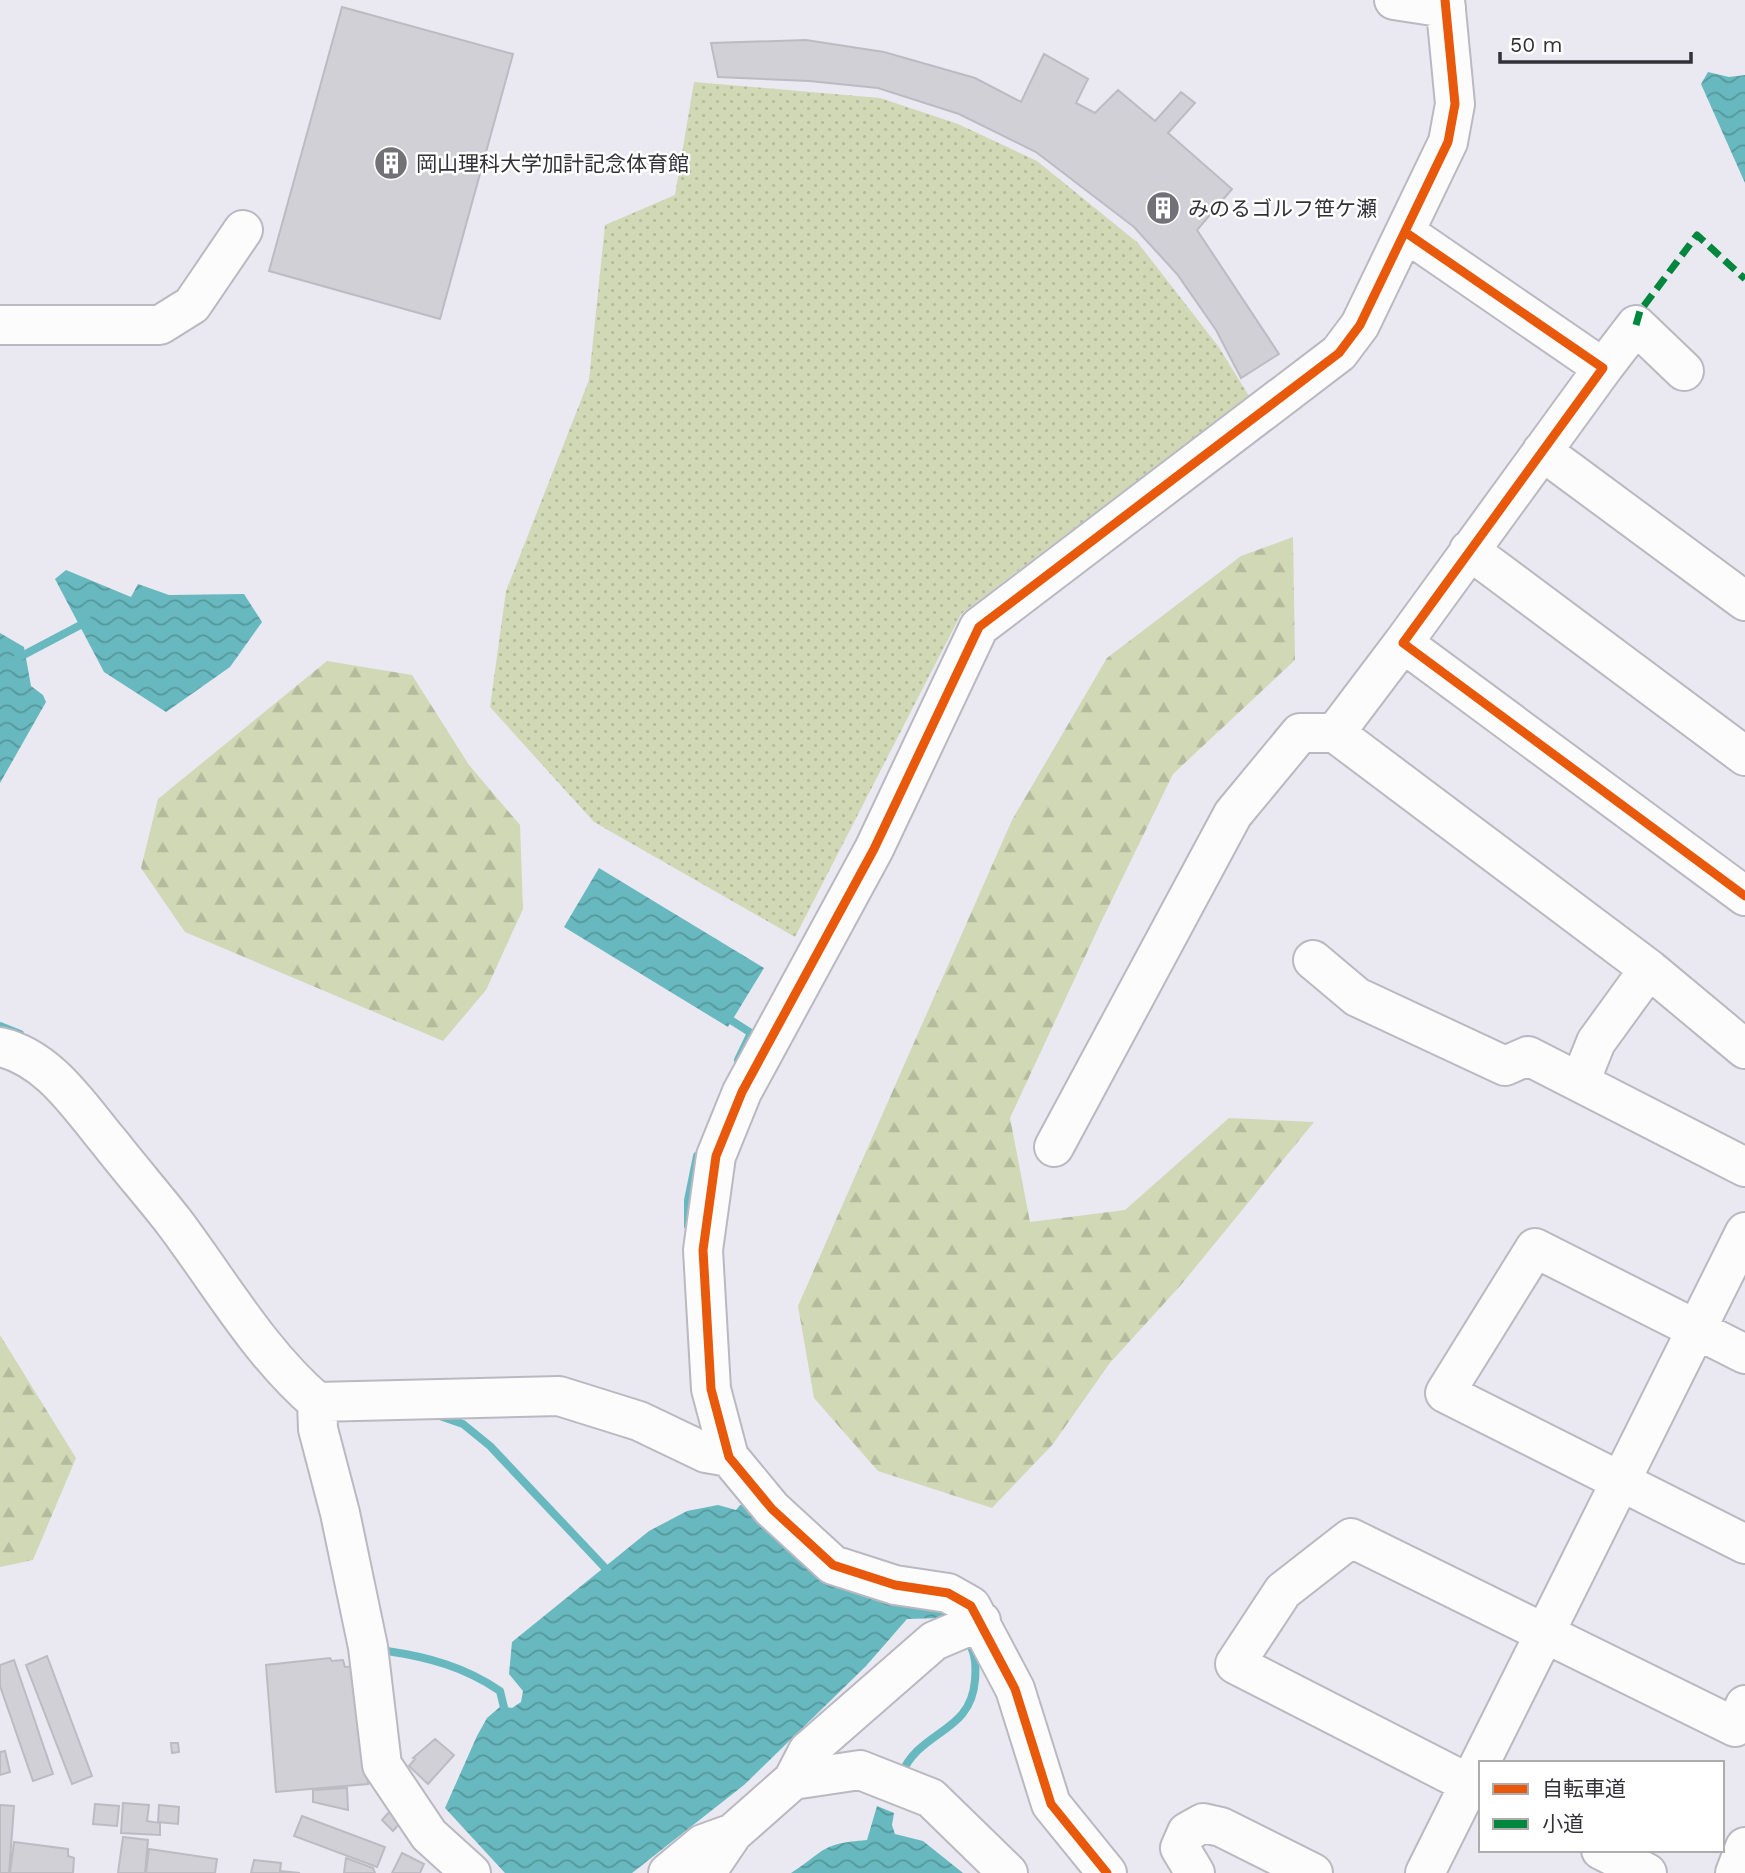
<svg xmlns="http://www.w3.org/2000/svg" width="1745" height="1873" viewBox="0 0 1745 1873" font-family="'Work Sans','Noto Sans JP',sans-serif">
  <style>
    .grass { fill: url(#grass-dots) }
    .forest { fill: url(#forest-firs) }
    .water { fill: url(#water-waves) }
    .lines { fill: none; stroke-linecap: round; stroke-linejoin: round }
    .stream { stroke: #67b9bf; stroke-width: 8 }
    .building { fill: #d1d0d6; stroke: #bcbbc2; stroke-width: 2 }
    .minor-casing { stroke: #bab8c0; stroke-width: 42 }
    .minor { stroke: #fcfcfd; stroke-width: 38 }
    .quiet { stroke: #00873e; stroke-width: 7; stroke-dasharray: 14 7; stroke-linecap: butt }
    .cycleway-casing { stroke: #fff; stroke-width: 13 }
    .cycleway { stroke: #e8590c; stroke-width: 9 }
    .labels { text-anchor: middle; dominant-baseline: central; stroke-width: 5; stroke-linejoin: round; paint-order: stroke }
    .poi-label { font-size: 21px; fill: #323137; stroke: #fff; text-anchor: start }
  </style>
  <defs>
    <pattern id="grass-dots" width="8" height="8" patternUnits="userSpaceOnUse" patternTransform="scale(1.75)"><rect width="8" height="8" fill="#d1d8b5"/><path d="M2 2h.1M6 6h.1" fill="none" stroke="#b4ba9c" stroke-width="1.8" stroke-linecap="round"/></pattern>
    <pattern id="forest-firs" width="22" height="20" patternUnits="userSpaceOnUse" patternTransform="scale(1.75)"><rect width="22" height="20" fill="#d1d8b5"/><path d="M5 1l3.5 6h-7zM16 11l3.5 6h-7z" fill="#b4ba9c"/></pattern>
    <pattern id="water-waves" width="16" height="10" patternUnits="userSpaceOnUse" patternTransform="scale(1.75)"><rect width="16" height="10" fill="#67b9bf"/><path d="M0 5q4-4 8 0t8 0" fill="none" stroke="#55979c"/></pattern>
  </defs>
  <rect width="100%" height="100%" fill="#eae8f1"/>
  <path class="grass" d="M 694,82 L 880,98 L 958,124 L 1037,161 L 1138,243 L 1218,346 L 1249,396 L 961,614 L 795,937 L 594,822 L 490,707 L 506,591 L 589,380 L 605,225 L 675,195 Z"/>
  <path class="forest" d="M 1293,537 L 1295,660 L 1173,774 L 1102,920 L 1010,1118 L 1030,1222 L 1125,1210 L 1229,1118 L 1314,1122 L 1180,1286 L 1109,1364 L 1053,1444 L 992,1508 L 878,1471 L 814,1398 L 798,1306 L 1012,820 L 1107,658 L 1241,556 Z
    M 327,661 L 412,675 L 469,765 L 520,825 L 523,909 L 486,990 L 443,1041 L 185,932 L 141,868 L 158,799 Z
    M 0,1335 L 76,1458 L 33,1560 L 0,1567 Z"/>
  <path class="water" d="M 1708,72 L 1729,77 L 1745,75 L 1745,183 L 1701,84 Z
    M 66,570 L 131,597 L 138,584 L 169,595 L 244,594 L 262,622 L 230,667 L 166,712 L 104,672 L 55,579 Z
    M 0,633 L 24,647 L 31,686 L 43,695 L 46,702 L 0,783 Z
    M 599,868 L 764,968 L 728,1027 L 564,927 Z
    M 718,1505 L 736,1510 L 740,1505 L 750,1505 L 960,1607 L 941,1618 L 907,1619 L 866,1666 L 744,1785 L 632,1873 L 505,1873 L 445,1808 L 477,1736 L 487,1718 L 501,1706 L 512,1708 L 521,1702 L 523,1691 L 509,1674 L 512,1642 L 649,1531 L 687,1511 Z
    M 877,1806 L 894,1813 L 892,1825 L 895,1834 L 923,1841 L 963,1873 L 791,1873 C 827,1850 819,1844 867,1840 Z"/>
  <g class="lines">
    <path class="stream" d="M 16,659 L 88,621
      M 729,1019 L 751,1033 L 738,1060
      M 0,1026 L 20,1034
      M 688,1226 L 688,1200 L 697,1156
      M 437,1415 L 463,1424 L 490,1446 L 609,1572
      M 387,1651 C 428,1657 465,1667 500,1691 L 506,1716
      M 901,1775 C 920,1729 971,1734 975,1680 C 976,1667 976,1655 969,1643"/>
  </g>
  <path class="building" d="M 342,7 L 513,54 L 440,319 L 269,271 Z
    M 806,40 L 884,52 L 975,78 L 1021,102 L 1044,54 L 1088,79 L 1076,103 L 1095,113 L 1118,90 L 1155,121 L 1181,92 L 1195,103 L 1168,133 L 1232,189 L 1197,230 L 1279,354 L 1241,378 L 1216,330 L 1177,274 L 1134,227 L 1036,152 L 959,114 L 878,88 L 809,81 L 718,77 L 711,43 Z
    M 47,1656 L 92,1776 L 72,1784 L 26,1665 Z
    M 330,1658 L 332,1661 L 343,1660 L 345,1667 L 359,1666 L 368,1784 L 276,1792 L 266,1665 Z
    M 14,1660 L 53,1774 L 33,1781 L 0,1686 L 0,1665 Z
    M 435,1739 L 454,1755 L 428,1784 L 409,1766 L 415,1759 L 413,1758 Z
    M 171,1743 L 178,1743 L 179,1752 L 172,1753 Z
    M 5,1751 L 10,1772 L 0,1775 L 0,1752 Z
    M 347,1788 L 348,1810 L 313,1802 L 313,1790 Z
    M 123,1803 L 149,1805 L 147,1821 L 160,1823 L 160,1835 L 121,1833 Z
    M 95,1804 L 119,1806 L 117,1826 L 93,1824 Z
    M 0,1805 L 14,1806 L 9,1873 L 0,1873 Z
    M 159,1805 L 179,1807 L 178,1824 L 158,1822 Z
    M 391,1810 L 402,1821 L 393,1831 L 382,1820 Z
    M 302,1816 L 385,1847 L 377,1867 L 294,1836 Z
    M 123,1837 L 148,1840 L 145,1873 L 118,1873 Z
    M 14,1842 L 68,1849 L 68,1856 L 74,1858 L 73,1873 L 10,1873 Z
    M 149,1849 L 217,1859 L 215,1873 L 146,1873 Z
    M 402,1853 L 424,1864 L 420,1873 L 392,1873 Z
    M 346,1858 L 373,1868 L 375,1873 L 344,1873 Z
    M 254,1860 L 281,1863 L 280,1871 L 300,1873 L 251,1873 Z"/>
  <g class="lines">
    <g class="minor-casing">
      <path id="minor" d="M 1394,0 L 1446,8
        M 1405,232 L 1603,368 L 1403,643 L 1745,896
        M 0,325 L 160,325 L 192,305 L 243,230
        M 1603,368 L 1636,325 L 1684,371
        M 1542,451 L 1745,601
        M 1469,550 L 1745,756
        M 1335,733 L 1649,969 L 1745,1049
        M 1313,960 L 1357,997 L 1505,1066 L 1528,1056 L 1745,1167
        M 0,1047 C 49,1058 79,1106 110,1143 C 131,1170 153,1195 174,1222 C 220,1283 259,1352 317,1402 L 559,1396 L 639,1421 L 706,1453 L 729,1457
        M 1580,1082 L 1596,1042 L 1649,969
        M 1054,1147 L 1233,814 L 1300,733 L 1335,733 L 1403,643
        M 1745,1354 L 1535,1248 L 1445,1393 L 1745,1544
        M 317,1402 L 318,1429 L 340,1513 L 368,1647 L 382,1765 L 429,1835 L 471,1873
        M 793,1780 L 808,1751 L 934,1641 L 981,1621
        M 1481,1790 L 1235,1664 L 1283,1591 L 1351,1538 L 1735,1727 L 1745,1705
        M 1601,1850 L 1647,1873
        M 668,1873 L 703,1844 L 728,1835
        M 706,1873 L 733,1833 L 793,1780 L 860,1770 L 931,1798 L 1008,1873
        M 1107,1873 L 1051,1804 L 1015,1689 L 971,1606 L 948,1593 L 895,1585 L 833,1565 L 772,1509 L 729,1457 L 711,1389 L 703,1250 L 716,1156 L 742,1092 L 874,849 L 979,627 L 1339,353 L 1360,325 L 1448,142 L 1455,104 L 1445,0
        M 1195,1873 L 1180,1848 L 1187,1832 L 1203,1823 L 1221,1827 L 1313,1873
        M 1425,1873 L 1745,1232
        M 1735,1873 L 1745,1847"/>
    </g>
    <use href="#minor" class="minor"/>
    <path class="quiet" d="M 1636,325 L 1640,311 L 1697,235 L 1745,279"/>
    <g class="cycleway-casing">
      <path id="cycleway" d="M 1405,232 L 1603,368 L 1403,643 L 1745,896
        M 1107,1873 L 1051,1804 L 1015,1689 L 971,1606 L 948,1593 L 895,1585 L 833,1565 L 772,1509 L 729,1457 L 711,1389 L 703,1250 L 716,1156 L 742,1092 L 874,849 L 979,627 L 1339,353 L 1360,325 L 1448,142 L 1455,104 L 1445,0"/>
    </g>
    <use href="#cycleway" class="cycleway"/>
  </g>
  <defs>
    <g id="building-disc" transform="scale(1.75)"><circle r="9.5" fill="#727178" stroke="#fff"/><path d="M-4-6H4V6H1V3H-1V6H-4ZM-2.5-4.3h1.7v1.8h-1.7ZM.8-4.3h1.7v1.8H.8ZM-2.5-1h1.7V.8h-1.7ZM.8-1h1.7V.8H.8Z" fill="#fff"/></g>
  </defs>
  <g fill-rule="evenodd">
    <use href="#building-disc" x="391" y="163"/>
    <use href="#building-disc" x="1163" y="208"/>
  </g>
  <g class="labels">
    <g class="poi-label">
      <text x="416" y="163">岡山理科大学加計記念体育館</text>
      <text x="1188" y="208">みのるゴルフ笹ケ瀬</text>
    </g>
  </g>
  <rect x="1479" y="1761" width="245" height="91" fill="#ffffff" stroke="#adadaf" stroke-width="2"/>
  <rect x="1493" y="1784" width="35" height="10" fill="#e8590c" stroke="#adadaf" stroke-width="2"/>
  <text x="1542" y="1796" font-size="21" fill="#323137">自転車道</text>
  <rect x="1493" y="1819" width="35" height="10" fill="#00873e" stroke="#adadaf" stroke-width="2"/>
  <text x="1542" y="1831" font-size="21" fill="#323137">小道</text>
  <path d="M1500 52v10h191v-10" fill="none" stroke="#323137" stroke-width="3.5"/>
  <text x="1510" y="52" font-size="21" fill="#323137" stroke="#ffffff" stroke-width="5" paint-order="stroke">50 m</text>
</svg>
